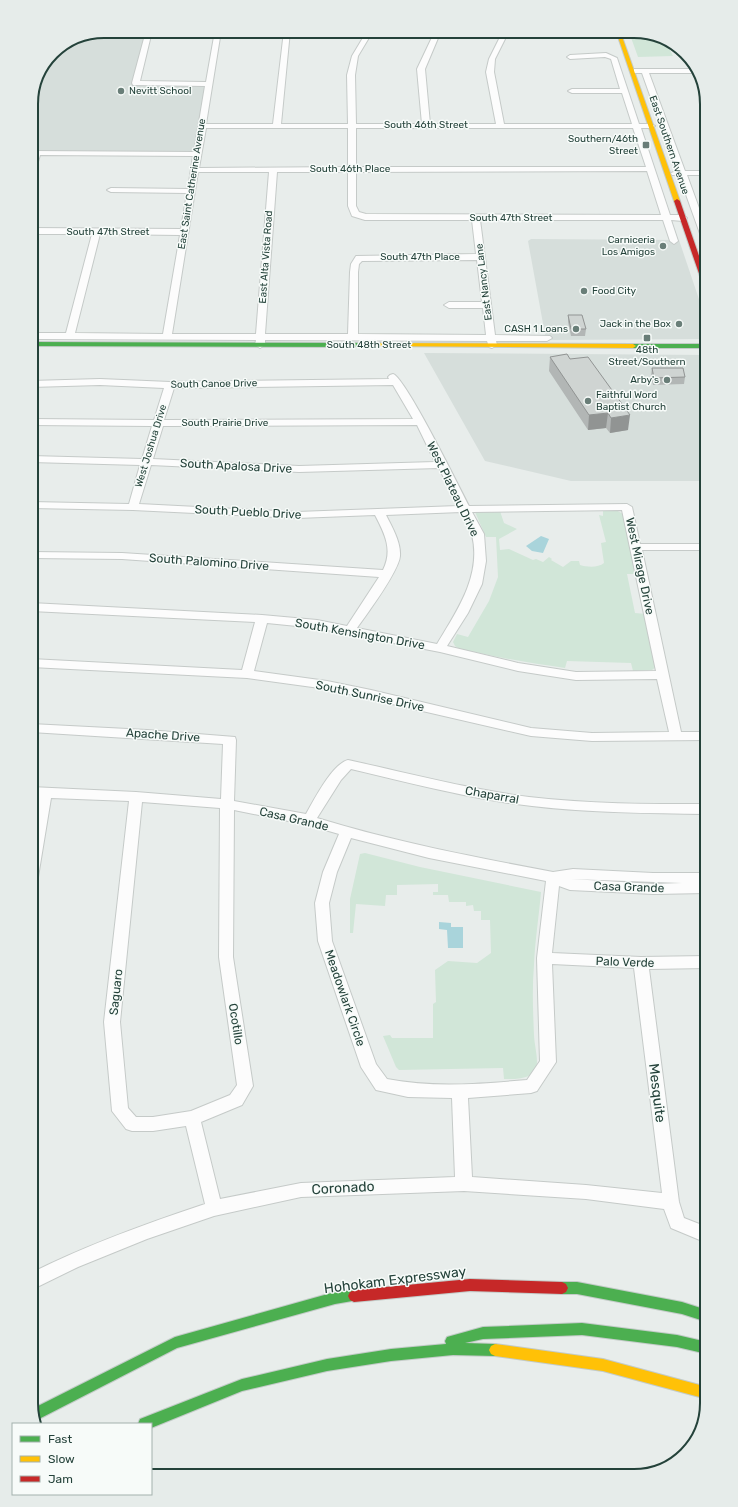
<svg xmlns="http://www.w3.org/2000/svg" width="738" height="1507" viewBox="0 0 738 1507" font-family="Rubik,sans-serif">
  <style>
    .built { fill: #d6dedb }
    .green { fill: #d1e6d8 }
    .water { fill: #a9d4db }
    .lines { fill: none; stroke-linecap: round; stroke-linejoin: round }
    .street-casing { stroke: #c5cac8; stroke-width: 2 }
    .fast-casing { stroke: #c3cbc8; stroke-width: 2 }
    .slow-casing { stroke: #c3cbc8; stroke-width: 2 }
    .jam-casing { stroke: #c3cbc8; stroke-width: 2 }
    .street { fill: #fcfcfc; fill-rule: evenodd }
    .fast { fill: #4caf50; fill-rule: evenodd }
    .slow { fill: #ffc107; fill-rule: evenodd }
    .jam { fill: #c62828; fill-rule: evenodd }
    .wall { fill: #b2b6b5 }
    .shaded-wall { fill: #919493 }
    .building { fill: #cfd4d2; stroke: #919493 }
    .poi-dot { fill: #697e78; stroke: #f7fbf9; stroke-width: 1.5 }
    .labels { text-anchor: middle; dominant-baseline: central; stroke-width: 3; stroke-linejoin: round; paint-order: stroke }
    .far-poi-label { font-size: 10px; fill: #24423a; stroke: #f7fbf9; text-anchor: end }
    .far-street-label { font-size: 10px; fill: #24423a; stroke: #f7fbf9 }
    .street-label { font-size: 12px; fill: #24423a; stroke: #f7fbf9 }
    .near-street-label { font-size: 14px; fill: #24423a; stroke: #f7fbf9 }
    .rim { fill: none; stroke: #24423a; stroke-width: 2 }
  </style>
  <rect width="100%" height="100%" fill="#e8edeb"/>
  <path class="built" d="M 104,31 L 149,31 L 137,83 L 208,84 L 196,154 L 31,153 L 31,100 L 53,52 L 76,36 Z
    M 531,239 L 679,240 L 707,323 L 707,339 L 546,340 L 528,241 Z
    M 424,353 L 707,355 L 707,481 L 571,481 L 485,461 Z"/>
  <path class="green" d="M 632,31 L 641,32 L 666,42 L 673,56 L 638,57 L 629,32 Z
    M 603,510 L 616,510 L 623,514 L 636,574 L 627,574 L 635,613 L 646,614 L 656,667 L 652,670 L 633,671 L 631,663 L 567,661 L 565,668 C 529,663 494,657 458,648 L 455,646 L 453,642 L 457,634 L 468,637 L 489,601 L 498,577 L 496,537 L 486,537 L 475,512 L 500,511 L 504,523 L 517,529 L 499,539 L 500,550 L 509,549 L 533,560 L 536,559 L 543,562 L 549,557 L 552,559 L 551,560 L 563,567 L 571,561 L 579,561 L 580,565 C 587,567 598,568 604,563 L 601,543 L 606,542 L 599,515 L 603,516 Z
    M 365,853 L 420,867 L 541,892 C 539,916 535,940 534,965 C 532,988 533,1011 534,1035 C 534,1043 539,1061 536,1068 C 532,1080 514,1079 504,1079 L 503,1068 L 399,1070 L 396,1067 L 383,1036 L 390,1035 L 392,1038 L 433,1038 L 433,1004 L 436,1002 L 435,970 L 448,961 L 477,963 L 491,953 L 490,920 L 481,920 L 481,911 L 474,911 L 473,905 L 466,906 L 466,902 L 449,902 L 448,895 L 433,895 L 433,892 L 438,892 L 438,884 L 397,885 L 397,895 L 386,895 L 385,906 L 356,904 L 353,933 L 350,933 L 350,899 L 360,854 Z"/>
  <path class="water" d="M 541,536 L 549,539 L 543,553 L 532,551 L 526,546 Z
    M 439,922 L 451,923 L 451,927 L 463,927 L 463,948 L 448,948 L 447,930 L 439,929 Z"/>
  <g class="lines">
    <g class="street-casing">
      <path id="street" d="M 146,31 L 152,31 L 140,81 L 206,82 L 215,31 L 221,31 L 206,124 L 273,124 L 284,31 L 290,31 L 281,124 L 348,124 L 347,75 L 352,56 L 364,36 L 333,33 L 330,31 L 373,31 L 358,56 L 355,75 L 356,124 L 422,124 L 417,69 L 435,31 L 441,31 L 425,69 L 430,124 L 496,124 L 486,72 L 489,59 L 503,31 L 509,31 L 495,59 L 494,72 L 504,124 L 632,124 L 622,93 L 572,93 L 568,91 L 572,89 L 620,89 L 611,59 L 605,57 L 570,59 L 567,57 L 570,55 L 606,53 L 617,58 L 639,124 L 651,124 L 655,126 L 651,128 L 641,128 L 670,215 L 683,215 L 687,218 L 683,221 L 671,220 L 678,241 L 674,244 L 670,241 L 663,220 L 480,220 L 495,335 L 550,336 L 552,338 L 547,341 L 496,341 L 497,345 L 492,348 L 489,347 L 487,341 L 265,340 L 265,345 L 260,348 L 255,345 L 256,340 L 31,339 L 31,333 L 66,333 L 92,234 L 31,234 L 31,228 L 181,229 L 187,193 L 111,192 L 107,190 L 111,188 L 188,189 L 193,156 L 40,155 L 35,172 L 31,174 L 32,155 L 31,151 L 194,152 L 205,86 L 133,85 L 132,83 ZM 206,128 L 348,128 L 348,167 L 199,168 ZM 356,128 L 633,128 L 646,167 L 356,167 ZM 647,171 L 661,215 L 366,214 L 359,212 L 356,206 L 356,172 ZM 198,172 L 269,172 L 256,334 L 172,334 ZM 277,172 L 348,172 L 348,206 L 352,216 L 365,220 L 472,220 L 476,254 L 356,256 L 351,264 L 350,272 L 348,334 L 265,334 ZM 100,234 L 180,235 L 163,334 L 75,333 ZM 477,260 L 482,302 L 449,302 L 444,305 L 449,308 L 483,308 L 486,335 L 358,334 L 358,272 L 359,264 L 362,261 Z
        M 634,69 L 696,69 L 699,73 L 649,73 L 685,171 L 707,171 L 707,175 L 687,175 L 707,230 L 707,245 L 703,242 L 679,175 L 672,175 L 671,173 L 677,171 L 642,73 L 634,73 Z
        M 393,374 C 405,377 459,487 469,506 L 627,504 L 632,507 L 640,544 L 707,544 L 707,550 L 642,550 L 681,732 L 707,732 L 707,740 L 592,741 L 531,736 L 327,689 L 247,678 L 31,667 L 31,659 L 242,670 L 255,622 L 31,611 L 31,603 L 262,615 L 317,620 L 347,626 L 379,577 L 122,559 L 31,558 L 31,552 L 122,553 L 383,570 C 393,550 385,534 375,515 L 297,518 L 133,510 L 31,508 L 31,502 L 129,504 L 140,465 L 31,462 L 31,456 L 142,459 L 152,426 L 31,425 L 31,419 L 154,420 L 164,388 L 100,385 L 31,387 L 31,381 L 100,379 L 170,382 L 389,379 L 388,377 L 390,375 ZM 393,385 L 413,419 L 164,420 L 174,388 ZM 417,425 L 435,462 L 299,466 L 153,459 L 163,426 ZM 151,465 L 299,472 L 439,468 L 458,506 L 297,512 L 139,504 ZM 622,510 L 656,671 L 576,672 L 518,663 L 447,646 L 468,613 L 482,584 L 486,561 L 484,534 L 472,512 ZM 461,512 C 465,519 471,527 472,535 C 482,575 457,611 437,644 L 357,628 C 367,614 399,571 400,556 C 401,542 392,527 386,515 ZM 267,623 L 317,628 L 440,652 L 518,671 L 576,680 L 657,679 L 669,732 L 592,733 L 531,728 L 371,690 L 327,681 L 254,671 Z
        M 31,724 L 147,730 L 235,737 L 236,740 L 234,801 L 306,814 C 314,800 332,764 348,760 C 408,773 468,789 529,797 C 588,804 648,804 707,804 L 707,814 C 648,813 590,813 532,806 C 470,799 411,783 351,769 L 341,780 L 317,818 C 395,842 474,857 553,872 L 573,869 L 653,873 L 707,873 L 707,893 L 654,894 L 570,890 L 559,886 L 552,953 L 641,957 L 707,956 L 707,968 L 649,969 L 679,1202 L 684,1218 L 707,1227 L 707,1243 L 671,1228 L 664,1209 L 586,1199 L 464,1191 L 301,1197 L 214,1216 L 147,1239 L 78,1267 L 31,1290 L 31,1273 C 87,1245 145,1224 205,1204 L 186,1126 L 153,1131 L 132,1131 L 126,1129 L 112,1111 L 104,1022 L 129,801 L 51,798 L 38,877 L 36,881 L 31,882 L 31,835 L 37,797 L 31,797 L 31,787 L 136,792 L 221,799 L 223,744 L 31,732 ZM 142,802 L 220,808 L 219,957 L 237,1085 L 230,1095 L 191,1111 L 153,1117 L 136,1117 L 128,1108 L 120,1022 ZM 234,810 L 308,825 L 339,834 L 323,872 L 315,903 L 318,941 L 361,1067 L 376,1090 L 408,1097 L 452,1098 L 455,1177 L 301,1183 L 220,1199 L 201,1122 L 242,1105 L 253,1086 L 233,957 ZM 351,838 L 429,858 L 546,881 L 537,958 L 540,1061 L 527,1080 C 480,1084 433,1088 387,1079 L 376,1064 L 332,941 L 329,903 L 337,872 ZM 571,879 L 682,883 L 654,884 ZM 552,964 L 634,968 L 662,1193 L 586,1185 L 472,1177 L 468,1098 L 531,1093 L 537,1091 L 556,1062 Z"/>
    </g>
    <g class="fast-casing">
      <path id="fast" d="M 31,342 L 370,343 L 373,345 L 370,347 L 31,346 Z
        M 707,344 L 707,348 L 633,348 L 630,346 L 633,344 Z
        M 562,1282 L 577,1282 L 682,1302 L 707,1310 L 707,1322 L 682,1314 L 577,1294 L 562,1294 L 558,1292 L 556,1288 L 558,1284 Z
        M 354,1290 L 358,1292 L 360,1296 L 358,1300 L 335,1304 L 177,1348 L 35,1421 L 32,1409 L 175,1337 L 335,1292 Z
        M 582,1323 L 677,1335 L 707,1342 L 707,1354 L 677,1347 L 582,1335 L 483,1339 L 465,1343 L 495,1344 L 499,1346 L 501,1350 L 499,1354 L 495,1356 L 453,1355 L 391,1361 L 327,1371 L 242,1391 L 151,1428 L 151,1424 L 138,1424 L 140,1419 L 242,1379 L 327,1359 L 391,1349 L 446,1344 L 445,1341 L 447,1337 L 483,1327 Z"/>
    </g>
    <g class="slow-casing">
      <path id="slow" d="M 616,31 L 620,31 L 680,201 L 679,202 L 674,201 Z
        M 370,343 L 633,344 L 636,346 L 633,348 L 368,346 L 367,345 Z
        M 495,1344 L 603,1359 L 707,1387 L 707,1399 L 603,1371 L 495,1356 L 491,1354 L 489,1350 L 491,1346 Z"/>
    </g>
    <g class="jam-casing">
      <path id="jam" d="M 677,199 L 680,201 L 707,279 L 707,290 L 704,288 L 674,201 Z
        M 470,1279 L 562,1282 L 566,1284 L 568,1288 L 566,1292 L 562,1294 L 470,1291 L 354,1302 L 350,1300 L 348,1296 L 350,1292 L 354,1290 Z"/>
    </g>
    <use href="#street" class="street"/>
    <use href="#fast" class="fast"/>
    <use href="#slow" class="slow"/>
    <use href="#jam" class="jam"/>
  </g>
  <path class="wall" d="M 568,315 L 586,329 L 585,336 L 571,336 L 568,322 Z
    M 550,357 L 628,430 L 610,433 L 606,428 L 588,430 L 549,371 Z
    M 652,368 L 685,377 L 684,384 L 653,385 L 651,376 Z"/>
  <path class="shaded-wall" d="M 608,413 L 606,428 L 588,430 L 589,415 Z
    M 630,415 L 628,430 L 610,433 L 611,418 Z"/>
  <path class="building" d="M 568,315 L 582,315 L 586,329 L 571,329 Z
    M 567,354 L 570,359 L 588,357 L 630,415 L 611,418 L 608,413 L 589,415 L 550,357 Z
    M 652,368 L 683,368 L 685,377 L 654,378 Z"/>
  <g class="poi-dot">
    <circle cx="121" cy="91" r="4"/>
    <rect x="642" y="141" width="8" height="8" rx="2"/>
    <circle cx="663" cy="246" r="4"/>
    <circle cx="584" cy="291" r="4"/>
    <circle cx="679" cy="324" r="4"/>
    <circle cx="576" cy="329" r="4"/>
    <rect x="643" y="334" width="8" height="8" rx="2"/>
    <circle cx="667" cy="380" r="4"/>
    <circle cx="588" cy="401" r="4"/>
  </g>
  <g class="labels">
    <g class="far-poi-label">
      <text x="129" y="91" text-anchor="start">Nevitt School</text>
      <text x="638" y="139">Southern/46th<tspan x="638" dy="12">Street</tspan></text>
      <text x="655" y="240">Carniceria<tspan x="655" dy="12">Los Amigos</tspan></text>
      <text x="592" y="291" text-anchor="start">Food City</text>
      <text x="671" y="324">Jack in the Box</text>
      <text x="568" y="329">CASH 1 Loans</text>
      <text x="647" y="350" text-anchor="middle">48th<tspan x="647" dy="12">Street/Southern</tspan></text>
      <text x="659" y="380">Arby's</text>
      <text x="596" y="395" text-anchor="start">Faithful Word<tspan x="596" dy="12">Baptist Church</tspan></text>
    </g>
    <g class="far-street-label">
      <text x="426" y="125">South 46th Street</text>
      <text transform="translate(669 145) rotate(71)">East Southern Avenue</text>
      <text x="350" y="169">South 46th Place</text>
      <text transform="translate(192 184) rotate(-81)">East Saint Catherine Avenue</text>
      <text x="511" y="218">South 47th Street</text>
      <text x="108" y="232">South 47th Street</text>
      <text transform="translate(266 257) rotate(-86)">East Alta Vista Road</text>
      <text x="420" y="257">South 47th Place</text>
      <text transform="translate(484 282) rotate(-97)">East Nancy Lane</text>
      <text x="369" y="345">South 48th Street</text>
      <text transform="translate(214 384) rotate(-1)">South Canoe Drive</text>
      <text x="225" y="423">South Prairie Drive</text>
      <text transform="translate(151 446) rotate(-73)">West Joshua Drive</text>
    </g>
    <g class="street-label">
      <text transform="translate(236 466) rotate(3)">South Apalosa Drive</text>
      <text transform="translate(453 489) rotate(64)">West Plateau Drive</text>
      <text transform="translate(248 512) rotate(3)">South Pueblo Drive</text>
      <text transform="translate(209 562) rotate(4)">South Palomino Drive</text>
      <text transform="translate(640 566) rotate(78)">West Mirage Drive</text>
      <text transform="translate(360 634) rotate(10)">South Kensington Drive</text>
      <text transform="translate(370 696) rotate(12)">South Sunrise Drive</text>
      <text transform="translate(163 735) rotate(4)">Apache Drive</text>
      <text transform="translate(492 795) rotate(10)">Chaparral</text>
      <text transform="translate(294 819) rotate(13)">Casa Grande</text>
      <text transform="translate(629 887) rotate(2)">Casa Grande</text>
      <text transform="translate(625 962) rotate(2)">Palo Verde</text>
      <text transform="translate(116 992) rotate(-84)">Saguaro</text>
      <text transform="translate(345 998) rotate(71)">Meadowlark Circle</text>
      <text transform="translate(236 1024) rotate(81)">Ocotillo</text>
    </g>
    <g class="near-street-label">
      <text transform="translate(657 1093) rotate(83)">Mesquite</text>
      <text transform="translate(343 1188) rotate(-3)">Coronado</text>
      <text transform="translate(395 1280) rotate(-7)">Hohokam Expressway</text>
    </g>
  </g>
  <path d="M0 0H738V1507H0ZM104 38H634A66 66 0 0 1 700 104V1403A66 66 0 0 1 634 1469H104A66 66 0 0 1 38 1403V104A66 66 0 0 1 104 38Z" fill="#e6ecea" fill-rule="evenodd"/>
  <path class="rim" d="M104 38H634A66 66 0 0 1 700 104V1403A66 66 0 0 1 634 1469H104A66 66 0 0 1 38 1403V104A66 66 0 0 1 104 38Z"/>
  <rect x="12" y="1423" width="140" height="72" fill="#f7fbf9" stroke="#a3b1ad"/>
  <rect x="20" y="1436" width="20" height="6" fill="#4caf50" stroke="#a3b1ad"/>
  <text x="48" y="1443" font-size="12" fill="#24423a">Fast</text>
  <rect x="20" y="1456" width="20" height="6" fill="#ffc107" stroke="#a3b1ad"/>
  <text x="48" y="1463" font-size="12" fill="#24423a">Slow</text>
  <rect x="20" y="1476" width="20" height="6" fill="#c62828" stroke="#a3b1ad"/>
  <text x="48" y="1483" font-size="12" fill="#24423a">Jam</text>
</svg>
